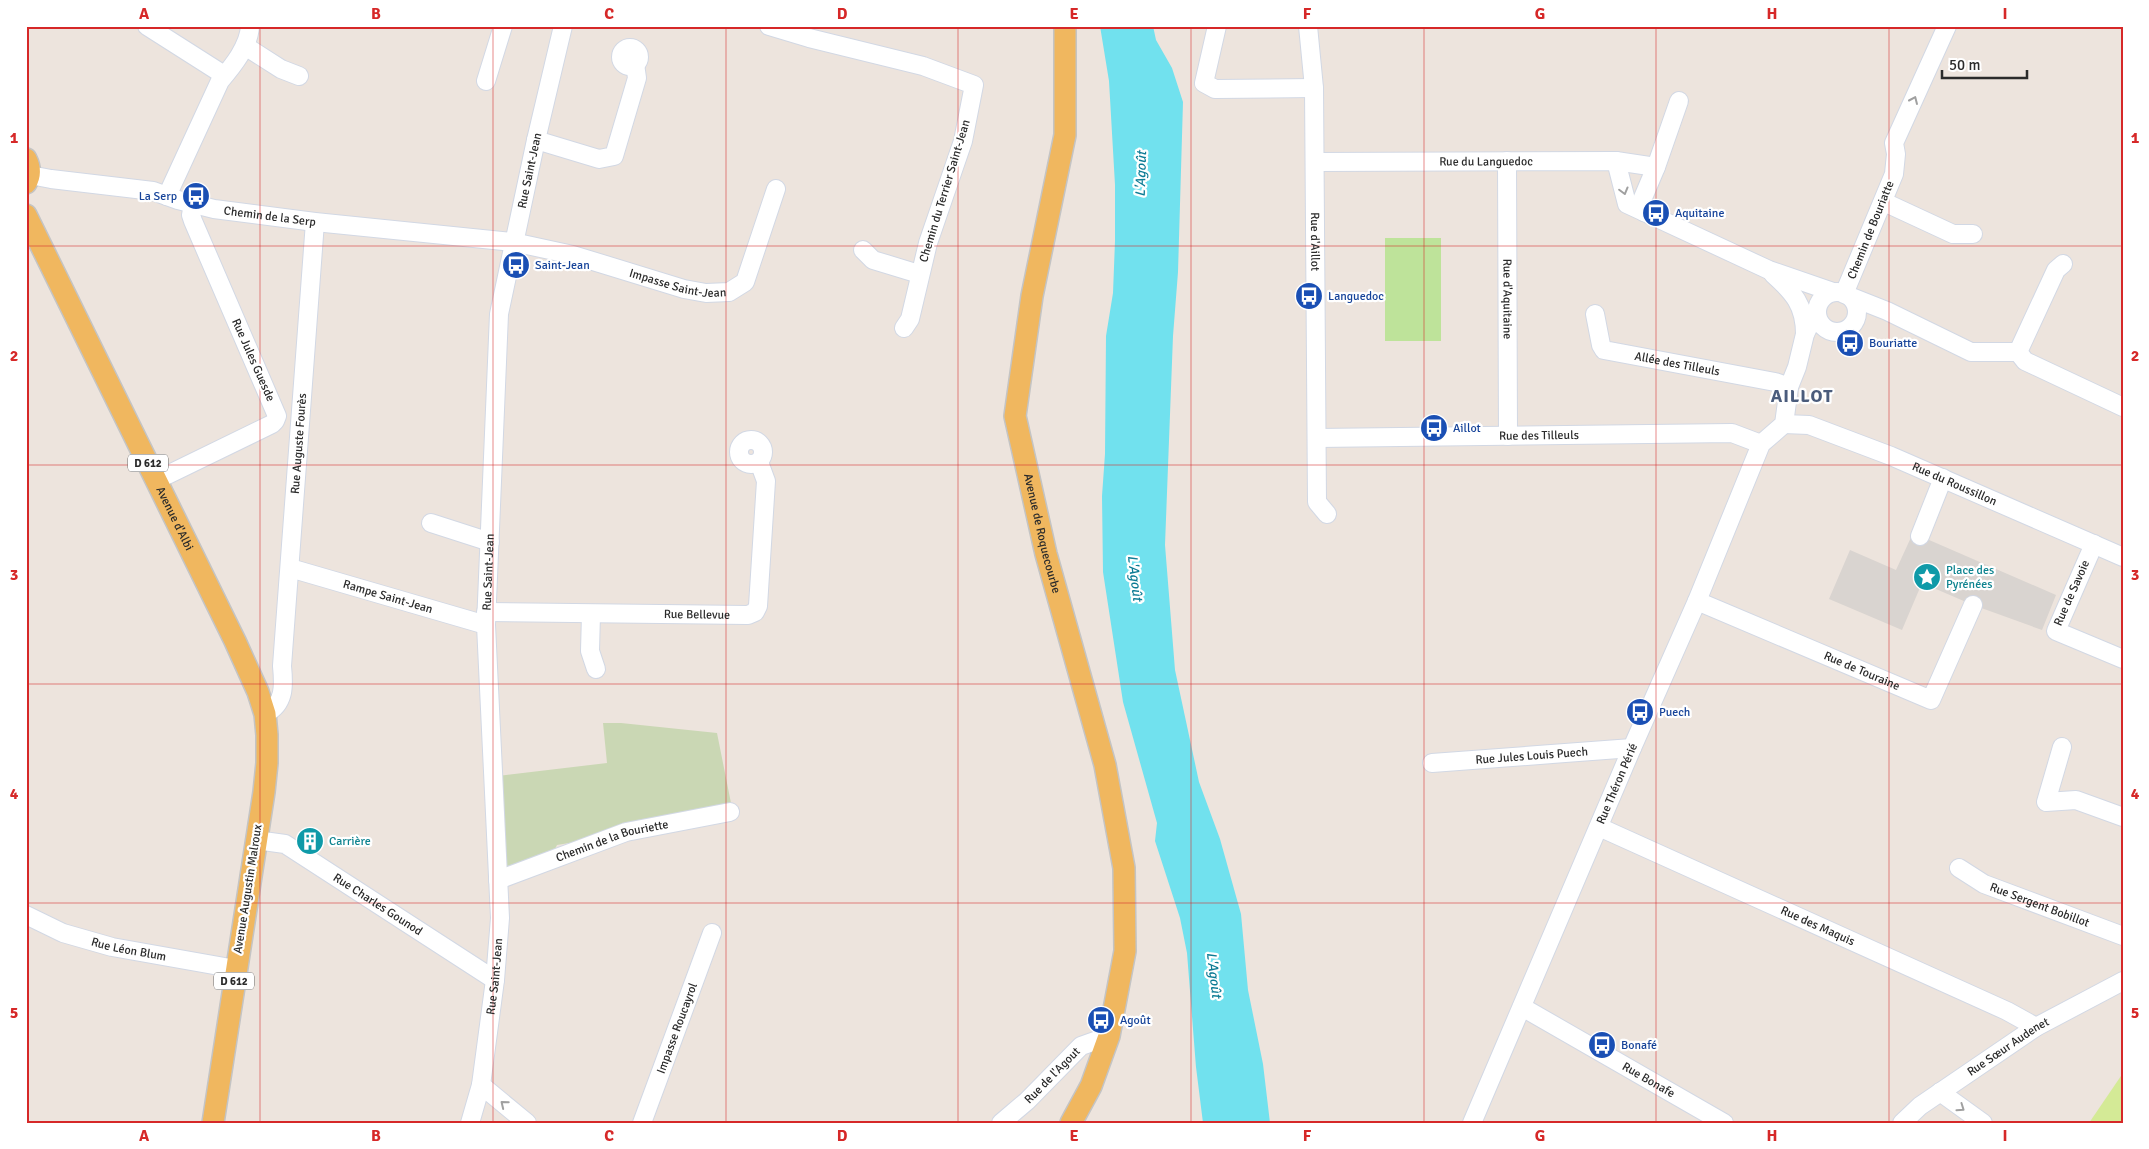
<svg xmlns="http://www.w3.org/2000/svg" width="2149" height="1149" viewBox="0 0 2149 1149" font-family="Signika,sans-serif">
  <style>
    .green { fill: #bee39a }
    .cemetery { fill: #cad7b4 }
    .pitch { fill: #d4ea96 }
    .plaza { fill: #d9d4d0 }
    .water { fill: #71e1ee }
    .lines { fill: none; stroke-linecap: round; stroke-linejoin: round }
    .minor-casing { stroke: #d2d8e4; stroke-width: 20 }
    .major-casing { stroke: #c4c4c4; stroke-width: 24 }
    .minor { stroke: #fff; stroke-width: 18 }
    .major { stroke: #f0b75f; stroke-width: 21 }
    .oneway { stroke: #a0a0a0 }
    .grid { fill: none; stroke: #d62828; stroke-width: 1; stroke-opacity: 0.55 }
    .labels { text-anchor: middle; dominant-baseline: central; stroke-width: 4.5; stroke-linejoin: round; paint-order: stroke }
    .shield { fill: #fff; stroke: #6b6b6b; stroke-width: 1 }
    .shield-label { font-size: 11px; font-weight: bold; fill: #2b2b2b }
    .street-label { font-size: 12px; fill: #2b2b2b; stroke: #fff }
    .transit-label { font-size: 12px; fill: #164399; stroke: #fff; text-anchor: start }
    .culture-label { font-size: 12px; fill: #0d838f; stroke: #fff; text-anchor: start }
    .water-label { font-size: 14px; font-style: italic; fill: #0e7c95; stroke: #fff }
    .district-label { font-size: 18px; font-weight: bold; letter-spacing: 1px; fill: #4b5c7c; stroke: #fff }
    .neatline { fill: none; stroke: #d62828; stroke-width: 2 }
    .grid-label { font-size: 16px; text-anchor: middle; font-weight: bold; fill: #d62828 }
  </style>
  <rect width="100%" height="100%" fill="#ede4dd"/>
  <path class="green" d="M 1385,238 L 1441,238 L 1441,341 L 1385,341 Z"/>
  <path class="cemetery" d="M 603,723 L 621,723 L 717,733 L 732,808 L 624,829 L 618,825 L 572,845 L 569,843 L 557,845 L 555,849 L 506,868 L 505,830 L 498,776 L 607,763 Z"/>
  <path class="pitch" d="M 2123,1073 L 2123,1123 L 2089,1123 Z"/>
  <path class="plaza" d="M 1913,533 L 2056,595 L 2042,630 L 1973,605 L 1922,583 L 1902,630 L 1829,599 L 1850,550 L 1896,570 Z"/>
  <path class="water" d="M 1100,26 L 1153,26 L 1156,40 L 1172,68 L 1183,102 L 1178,272 L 1173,336 L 1165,545 L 1175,670 L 1199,782 L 1220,839 L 1241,914 L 1248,990 L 1263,1064 L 1270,1123 L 1203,1123 L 1196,1067 L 1187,953 L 1180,918 L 1155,841 L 1157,823 L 1123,702 L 1103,572 L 1102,496 L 1105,454 L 1106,336 L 1113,293 L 1115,241 L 1115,185 L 1109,81 Z"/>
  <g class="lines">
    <g class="minor-casing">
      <g id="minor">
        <path d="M 147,26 L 224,75"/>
        <path d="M 769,26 L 809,38 L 923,66 L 974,85 L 963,141 L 928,243 L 910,319 L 904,328"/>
        <path d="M 1217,26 L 1204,83 L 1215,89 L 1314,88"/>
        <path id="s1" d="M 1308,26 L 1314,88 L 1317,502 L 1327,514"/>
        <path d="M 1947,26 L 1894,143 L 1896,154 L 1894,174 L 1844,294 L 1887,311 L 1971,352 L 2018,352 L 2025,361 L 2123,407"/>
        <path d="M 245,46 L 281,69 L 299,76"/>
        <circle cx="630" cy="57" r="9"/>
        <path d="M 486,81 L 503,26"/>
        <path d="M 536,140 L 599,159 L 614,156 L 637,78 L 635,64"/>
        <path id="s2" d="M 1507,161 L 1508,436"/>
        <path d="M 1616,161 L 1627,204 L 1769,270 L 1833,292"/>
        <path id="s3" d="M 1315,162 L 1616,161 L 1656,167"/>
        <path id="s4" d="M 30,175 L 51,179 L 153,191 L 178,200 L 214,209 L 315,222 L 513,242 L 573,255 L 684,289 L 706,293 L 729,292 L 745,282 L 776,189"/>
        <path d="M 167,196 L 220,81 C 233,66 249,46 250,26"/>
        <path d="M 1884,202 L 1953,234 L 1973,234"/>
        <path d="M 1644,212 L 1642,200 L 1656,167 L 1679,101"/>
        <path d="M 863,250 L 873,260 L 919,274"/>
        <path d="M 1773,274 C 1793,292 1805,305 1805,334"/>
        <circle cx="1837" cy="312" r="20"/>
        <path id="s5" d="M 1595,314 L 1601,345 L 1604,350 L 1775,382 L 1789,387"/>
        <path d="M 2018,352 L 2056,270 L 2063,264"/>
        <path id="s6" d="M 1784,424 L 1809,425 L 1891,456 L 2123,557"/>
        <path id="s7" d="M 1317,438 L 1732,433 L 1761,444"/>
        <circle cx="751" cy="452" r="12"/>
        <path d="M 157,480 L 272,424 L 275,421 L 277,416 L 193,221 L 191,215 L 193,204"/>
        <path d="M 431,523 L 490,542"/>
        <path d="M 1920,536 L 1943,478"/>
        <path d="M 2094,544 L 2056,631 L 2123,659"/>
        <path id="s8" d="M 290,568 L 486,625"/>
        <path id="s9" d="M 1697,601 L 1931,700 L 1973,605"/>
        <path id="s10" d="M 486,612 L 748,615 L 755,612 L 758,606 L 766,481 L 759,462"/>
        <path d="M 591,614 L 590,651 L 596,669"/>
        <path id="s11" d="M 265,714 C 285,704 284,686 282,666 L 315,222"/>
        <path d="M 2062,747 L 2046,802 L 2076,800 L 2123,817"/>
        <path id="s12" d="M 1432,763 L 1632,748"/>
        <path id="s13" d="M 1599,827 L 2007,1011 L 2036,1027"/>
        <path id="s14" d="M 256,840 L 285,844 L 495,980"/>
        <path id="s15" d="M 1959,868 L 1984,884 L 2123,936"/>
        <path id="s16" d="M 498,880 L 626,832 L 730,812"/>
        <path id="s17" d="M 26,915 L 63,933 L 112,947 L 236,969"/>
        <path id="s18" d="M 1522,1007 L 1724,1123"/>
        <path d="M 481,1085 L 527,1123"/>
        <path d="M 1940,1092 L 1983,1123"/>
        <path id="s19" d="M 470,1123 L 481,1085 L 495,980 L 500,918 L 486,625 L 499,314 L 536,140 L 563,26"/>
        <path id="s20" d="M 642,1123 L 712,933"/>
        <path id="s21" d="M 1001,1123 L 1027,1101 L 1081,1046 L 1109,1036"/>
        <path id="s22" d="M 1472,1123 L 1632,748 L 1697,601 L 1761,444 L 1784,424 L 1789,387 L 1797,367 L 1805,334 L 1817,309"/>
        <path id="s23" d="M 1902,1123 L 1920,1106 L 2036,1027 L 2123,981"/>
      </g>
    </g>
    <g class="major-casing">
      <g id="major">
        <path id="s24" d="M 1065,26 L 1065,135 L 1032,296 L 1015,416 L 1046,554 L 1105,765 L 1124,868 L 1125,951 L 1109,1036 L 1091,1086 L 1071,1123"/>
        <path d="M 26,159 C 30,167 31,175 26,183"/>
        <path id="s25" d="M 26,215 L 235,641 L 258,692 L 265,714 L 267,735 L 267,763 L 264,792 L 213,1123"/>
      </g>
    </g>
    <use href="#minor" class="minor"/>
    <use href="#major" class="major"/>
  </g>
  <defs><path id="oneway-chevron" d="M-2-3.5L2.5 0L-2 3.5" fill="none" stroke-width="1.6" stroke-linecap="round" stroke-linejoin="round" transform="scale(1.25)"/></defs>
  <g class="oneway">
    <use href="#oneway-chevron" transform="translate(1914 100) rotate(-66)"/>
    <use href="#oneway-chevron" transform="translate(1624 191) rotate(75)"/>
    <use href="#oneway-chevron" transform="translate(504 1104) rotate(-141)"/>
    <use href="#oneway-chevron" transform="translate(1961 1108) rotate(35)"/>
  </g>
  <path class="grid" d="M 260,26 L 260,1123M 493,26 L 493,1123M 726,26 L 726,1123M 958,26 L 958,1123M 1191,26 L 1191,1123M 1424,26 L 1424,1123M 1656,26 L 1656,1123M 1889,26 L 1889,1123M 26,246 L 2123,246M 26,465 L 2123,465M 26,684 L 2123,684M 26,903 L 2123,903"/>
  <defs>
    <g id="bus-disc" transform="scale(1.4375)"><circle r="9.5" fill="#1a4fb4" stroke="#fff"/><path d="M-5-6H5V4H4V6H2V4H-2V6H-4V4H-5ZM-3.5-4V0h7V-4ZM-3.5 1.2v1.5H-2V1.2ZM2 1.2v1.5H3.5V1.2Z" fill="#fff"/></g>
    <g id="sight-disc" transform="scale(1.4375)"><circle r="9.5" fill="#0f9aa8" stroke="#fff"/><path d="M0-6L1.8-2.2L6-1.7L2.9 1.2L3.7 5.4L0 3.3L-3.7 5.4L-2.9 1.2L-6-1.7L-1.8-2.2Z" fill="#fff"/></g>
    <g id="building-disc" transform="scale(1.4375)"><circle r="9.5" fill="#0f9aa8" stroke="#fff"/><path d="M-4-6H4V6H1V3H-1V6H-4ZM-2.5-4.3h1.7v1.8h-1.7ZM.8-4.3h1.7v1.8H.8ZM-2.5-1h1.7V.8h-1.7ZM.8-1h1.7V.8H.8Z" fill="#fff"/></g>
  </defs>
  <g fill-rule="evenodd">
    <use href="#bus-disc" x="196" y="196"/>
    <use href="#bus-disc" x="1656" y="213"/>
    <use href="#bus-disc" x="516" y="265"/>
    <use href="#bus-disc" x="1309" y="296"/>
    <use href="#bus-disc" x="1850" y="343"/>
    <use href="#bus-disc" x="1434" y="428"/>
    <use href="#sight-disc" x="1927" y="577"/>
    <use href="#bus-disc" x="1640" y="712"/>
    <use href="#building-disc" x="310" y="841"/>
    <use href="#bus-disc" x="1101" y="1020"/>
    <use href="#bus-disc" x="1602" y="1045"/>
  </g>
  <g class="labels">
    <g class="shield">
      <rect x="128" y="454.5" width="40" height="17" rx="4"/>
      <rect x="214" y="972.5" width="40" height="17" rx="4"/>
    </g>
    <g class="shield-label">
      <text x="148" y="463">D 612</text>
      <text x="234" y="981">D 612</text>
    </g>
    <g class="street-label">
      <text stroke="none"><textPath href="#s3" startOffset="171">Rue du Languedoc</textPath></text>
      <text stroke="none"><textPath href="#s19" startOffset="959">Rue Saint-Jean</textPath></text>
      <text transform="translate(945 191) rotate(-73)">Chemin du Terrier Saint-Jean</text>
      <text stroke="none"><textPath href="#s4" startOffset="244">Chemin de la Serp</textPath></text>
      <text transform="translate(1871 230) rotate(-68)">Chemin de Bouriatte</text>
      <text stroke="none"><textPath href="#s1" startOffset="216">Rue d'Aillot</textPath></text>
      <text stroke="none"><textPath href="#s4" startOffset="659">Impasse Saint-Jean</textPath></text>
      <text stroke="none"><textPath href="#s2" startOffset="138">Rue d'Aquitaine</textPath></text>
      <text transform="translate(253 360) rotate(66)">Rue Jules Guesde</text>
      <text stroke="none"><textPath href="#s5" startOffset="112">Allée des Tilleuls</textPath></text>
      <text stroke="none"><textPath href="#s7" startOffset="222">Rue des Tilleuls</textPath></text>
      <text stroke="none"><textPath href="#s11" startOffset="278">Rue Auguste Fourès</textPath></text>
      <text stroke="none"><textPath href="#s6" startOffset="182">Rue du Roussillon</textPath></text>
      <text stroke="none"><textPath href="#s25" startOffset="338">Avenue d'Albi</textPath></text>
      <text stroke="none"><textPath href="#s24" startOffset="515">Avenue de Roquecourbe</textPath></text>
      <text stroke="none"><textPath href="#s19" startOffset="554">Rue Saint-Jean</textPath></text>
      <text transform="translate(2072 593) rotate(-66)">Rue de Savoie</text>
      <text stroke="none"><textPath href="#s8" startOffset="102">Rampe Saint-Jean</textPath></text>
      <text stroke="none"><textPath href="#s10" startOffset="211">Rue Bellevue</textPath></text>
      <text stroke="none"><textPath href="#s9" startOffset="179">Rue de Touraine</textPath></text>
      <text stroke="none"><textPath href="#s12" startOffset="100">Rue Jules Louis Puech</textPath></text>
      <text stroke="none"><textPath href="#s22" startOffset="369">Rue Théron Périé</textPath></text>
      <text stroke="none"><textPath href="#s16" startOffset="121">Chemin de la Bouriette</textPath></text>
      <text transform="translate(248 889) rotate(-81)">Avenue Augustin Malroux</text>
      <text stroke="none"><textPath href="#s14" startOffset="140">Rue Charles Gounod</textPath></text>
      <text stroke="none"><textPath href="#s15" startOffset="89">Rue Sergent Bobillot</textPath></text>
      <text stroke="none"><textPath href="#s13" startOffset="240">Rue des Maquis</textPath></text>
      <text stroke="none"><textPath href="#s17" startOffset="109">Rue Léon Blum</textPath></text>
      <text stroke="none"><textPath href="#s19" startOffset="149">Rue Saint-Jean</textPath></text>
      <text stroke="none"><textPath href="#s20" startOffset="101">Impasse Roucayrol</textPath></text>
      <text stroke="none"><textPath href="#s23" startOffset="131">Rue Sœur Audenet</textPath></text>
      <text stroke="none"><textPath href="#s21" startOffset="70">Rue de l'Agout</textPath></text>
      <text stroke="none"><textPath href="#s18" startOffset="146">Rue Bonafe</textPath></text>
    </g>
    <g class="transit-label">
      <text x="177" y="196" text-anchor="end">La Serp</text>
      <text x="1675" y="213">Aquitaine</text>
      <text x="535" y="265">Saint-Jean</text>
      <text x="1328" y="296">Languedoc</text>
      <text x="1869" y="343">Bouriatte</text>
      <text x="1453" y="428">Aillot</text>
      <text x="1659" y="712">Puech</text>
      <text x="1120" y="1020">Agoût</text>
      <text x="1621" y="1045">Bonafé</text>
    </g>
    <g class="culture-label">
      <text x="1946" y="570">Place des<tspan x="1946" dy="14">Pyrénées</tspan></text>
      <text x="329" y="841">Carrière</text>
    </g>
    <g class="water-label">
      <text transform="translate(1141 174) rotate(-88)">L'Agoût</text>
      <text transform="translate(1135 578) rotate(83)">L'Agoût</text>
      <text transform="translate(1214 975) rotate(83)">L'Agoût</text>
    </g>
    <g class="district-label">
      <text x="1802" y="396">AILLOT</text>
    </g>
  </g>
  <rect width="2149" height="1149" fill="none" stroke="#ffffff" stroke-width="55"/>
  <path d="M1942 70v8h85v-8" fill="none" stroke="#2b2b2b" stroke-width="2.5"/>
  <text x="1949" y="70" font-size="15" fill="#2b2b2b" stroke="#ffffff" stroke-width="4" paint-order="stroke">50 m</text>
  <rect x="28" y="28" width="2094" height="1094" class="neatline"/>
  <g class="grid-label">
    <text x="144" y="19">A</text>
    <text x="376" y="19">B</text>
    <text x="609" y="19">C</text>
    <text x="842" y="19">D</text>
    <text x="1074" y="19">E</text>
    <text x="1307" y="19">F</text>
    <text x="1540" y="19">G</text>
    <text x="1772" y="19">H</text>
    <text x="2005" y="19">I</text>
    <text x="14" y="143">1</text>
    <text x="2135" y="143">1</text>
    <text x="14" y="361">2</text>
    <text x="2135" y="361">2</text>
    <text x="14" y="580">3</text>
    <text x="2135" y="580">3</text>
    <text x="14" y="799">4</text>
    <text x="2135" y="799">4</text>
    <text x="14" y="1018">5</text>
    <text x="2135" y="1018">5</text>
    <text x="144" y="1141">A</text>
    <text x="376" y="1141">B</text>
    <text x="609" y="1141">C</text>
    <text x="842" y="1141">D</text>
    <text x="1074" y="1141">E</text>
    <text x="1307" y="1141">F</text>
    <text x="1540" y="1141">G</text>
    <text x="1772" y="1141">H</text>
    <text x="2005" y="1141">I</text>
  </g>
</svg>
